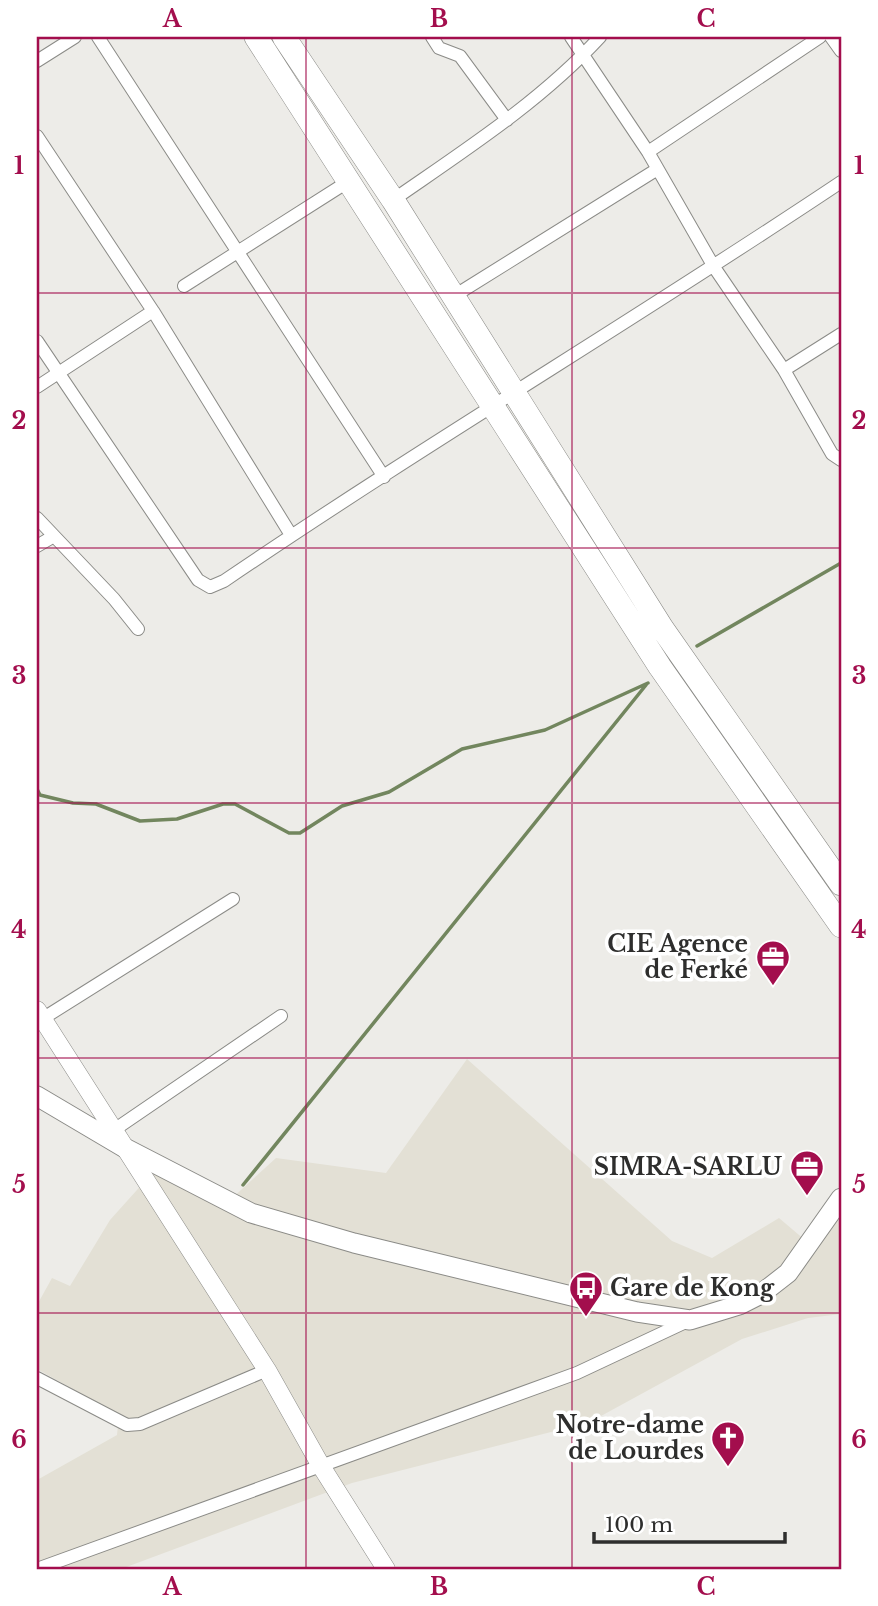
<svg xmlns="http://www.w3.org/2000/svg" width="878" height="1606" viewBox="0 0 878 1606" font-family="'Libre Baskerville',serif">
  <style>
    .built { fill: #e3e0d5 }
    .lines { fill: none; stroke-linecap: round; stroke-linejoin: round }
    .stream { stroke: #72865e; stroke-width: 3.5 }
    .street-casing { stroke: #8b8b87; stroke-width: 14 }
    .secondary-casing { stroke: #8b8b87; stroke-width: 19 }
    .primary-casing { stroke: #8b8b87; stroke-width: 21 }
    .highway-casing { stroke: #8b8b87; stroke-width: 24 }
    .street { stroke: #fff; stroke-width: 12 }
    .secondary { stroke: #fff; stroke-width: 18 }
    .primary { stroke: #fff; stroke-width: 19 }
    .highway { stroke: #fff; stroke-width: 23 }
    .grid { fill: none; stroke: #a30e4d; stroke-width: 2; stroke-opacity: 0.55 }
    .labels { text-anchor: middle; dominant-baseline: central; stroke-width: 7; stroke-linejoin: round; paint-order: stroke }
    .poi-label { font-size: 23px; font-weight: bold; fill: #2e2e2d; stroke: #fff; text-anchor: end }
    .neatline { fill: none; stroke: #a30e4d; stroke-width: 2.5 }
    .grid-label { font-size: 23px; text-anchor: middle; font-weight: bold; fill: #a30e4d }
  </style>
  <rect width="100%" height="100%" fill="#edece8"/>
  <path class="built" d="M 467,1059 L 672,1241 L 712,1258 L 779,1218 L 812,1246 L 841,1215 L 841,1314 L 808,1318 L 742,1339 L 590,1422 L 352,1483 L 121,1569 L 37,1569 L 37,1480 L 117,1435 L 119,1415 L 37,1369 L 37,1305 L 52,1278 L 70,1286 L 110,1220 L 154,1171 L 230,1200 L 276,1158 L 386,1173 Z"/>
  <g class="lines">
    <path class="stream" d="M 697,646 L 841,563
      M 37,789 L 40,795 L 73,803 L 96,804 L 140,821 L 177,819 L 223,804 L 235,804 L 289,833 L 300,833 L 342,806 L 389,792 L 462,749 L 545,730 L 648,683
      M 243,1185 L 646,685"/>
    <g class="street-casing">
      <path id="street" d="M 98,37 L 384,477
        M 432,37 L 439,48 L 460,56 L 507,120
        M 571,37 L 648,152 L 714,267 L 784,370 L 832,454 L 841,460
        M 831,37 L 841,51
        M 37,61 L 75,37
        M 37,136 L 153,311 L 291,535
        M 648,152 L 820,37
        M 393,200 C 465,150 540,102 600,37
        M 184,286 L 349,181
        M 454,296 L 656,170
        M 37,341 L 198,580 L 210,587 L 224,581 C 427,443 638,318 841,182
        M 784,370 L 841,334
        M 37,387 L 153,311
        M 37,518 L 114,599 L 138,629
        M 37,546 L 54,536
        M 42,1019 L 233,899
        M 114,1130 L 281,1016
        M 37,1378 L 127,1425 L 140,1424 L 267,1370
        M 37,1569 L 577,1373 L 690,1320"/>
    </g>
    <g class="secondary-casing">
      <path id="secondary" d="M 37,1010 L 267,1370 L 321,1466 L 386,1569"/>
    </g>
    <g class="primary-casing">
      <path id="primary" d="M 37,1096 L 125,1148 L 251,1213 L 354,1243 L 637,1312 L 690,1320 L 739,1305 L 761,1294 L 788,1273 L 841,1198"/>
    </g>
    <g class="highway-casing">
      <path id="highway" d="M 256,37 L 660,667 L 841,926
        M 284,37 L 393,200 L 662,628 L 841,884"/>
    </g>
    <use href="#street" class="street"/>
    <use href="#secondary" class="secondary"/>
    <use href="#primary" class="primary"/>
    <use href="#highway" class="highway"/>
  </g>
  <path class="grid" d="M 306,37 L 306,1569M 572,37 L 572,1569M 37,293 L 841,293M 37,548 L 841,548M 37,803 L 841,803M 37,1058 L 841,1058M 37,1313 L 841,1313"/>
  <defs>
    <g id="office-pin" transform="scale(1.75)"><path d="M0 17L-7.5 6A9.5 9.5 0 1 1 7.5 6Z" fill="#a30e4d" stroke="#fff"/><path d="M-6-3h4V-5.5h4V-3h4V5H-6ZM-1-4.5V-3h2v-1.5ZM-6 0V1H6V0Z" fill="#fff"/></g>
    <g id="bus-pin" transform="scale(1.75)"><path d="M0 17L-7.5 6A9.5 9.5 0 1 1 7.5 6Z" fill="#a30e4d" stroke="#fff"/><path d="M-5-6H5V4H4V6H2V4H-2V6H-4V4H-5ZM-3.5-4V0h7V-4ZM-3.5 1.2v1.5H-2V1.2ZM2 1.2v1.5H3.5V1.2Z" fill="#fff"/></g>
    <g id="church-pin" transform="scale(1.75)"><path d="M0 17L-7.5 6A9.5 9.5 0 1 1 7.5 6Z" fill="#a30e4d" stroke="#fff"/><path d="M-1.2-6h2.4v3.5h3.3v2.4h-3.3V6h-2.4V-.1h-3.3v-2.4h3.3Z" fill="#fff"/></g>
  </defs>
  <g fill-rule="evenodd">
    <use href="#office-pin" x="773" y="957"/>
    <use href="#office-pin" x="807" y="1167"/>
    <use href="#bus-pin" x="586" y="1288"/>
    <use href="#church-pin" x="728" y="1438"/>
  </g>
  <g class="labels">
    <g class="poi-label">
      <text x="748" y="944">CIE Agence<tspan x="748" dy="26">de Ferké</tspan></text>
      <text x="782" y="1167">SIMRA-SARLU</text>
      <text x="610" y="1288" text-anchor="start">Gare de Kong</text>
      <text x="704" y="1425">Notre-dame<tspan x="704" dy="26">de Lourdes</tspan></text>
    </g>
  </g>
  <rect width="878" height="1606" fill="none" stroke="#ffffff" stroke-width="77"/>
  <path d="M594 1532v10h191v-10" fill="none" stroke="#2e2e2d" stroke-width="3.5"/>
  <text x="605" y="1532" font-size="21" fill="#2e2e2d" stroke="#ffffff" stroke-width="5" paint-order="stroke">100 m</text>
  <rect x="38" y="38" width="802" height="1530" class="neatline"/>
  <g class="grid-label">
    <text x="172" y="27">A</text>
    <text x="439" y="27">B</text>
    <text x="706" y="27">C</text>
    <text x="19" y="174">1</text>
    <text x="859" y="174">1</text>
    <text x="19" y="429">2</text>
    <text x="859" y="429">2</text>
    <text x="19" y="684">3</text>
    <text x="859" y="684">3</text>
    <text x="19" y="938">4</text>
    <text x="859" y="938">4</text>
    <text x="19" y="1193">5</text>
    <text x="859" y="1193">5</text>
    <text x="19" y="1448">6</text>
    <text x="859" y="1448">6</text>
    <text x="172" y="1595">A</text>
    <text x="439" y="1595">B</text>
    <text x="706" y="1595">C</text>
  </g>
</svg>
